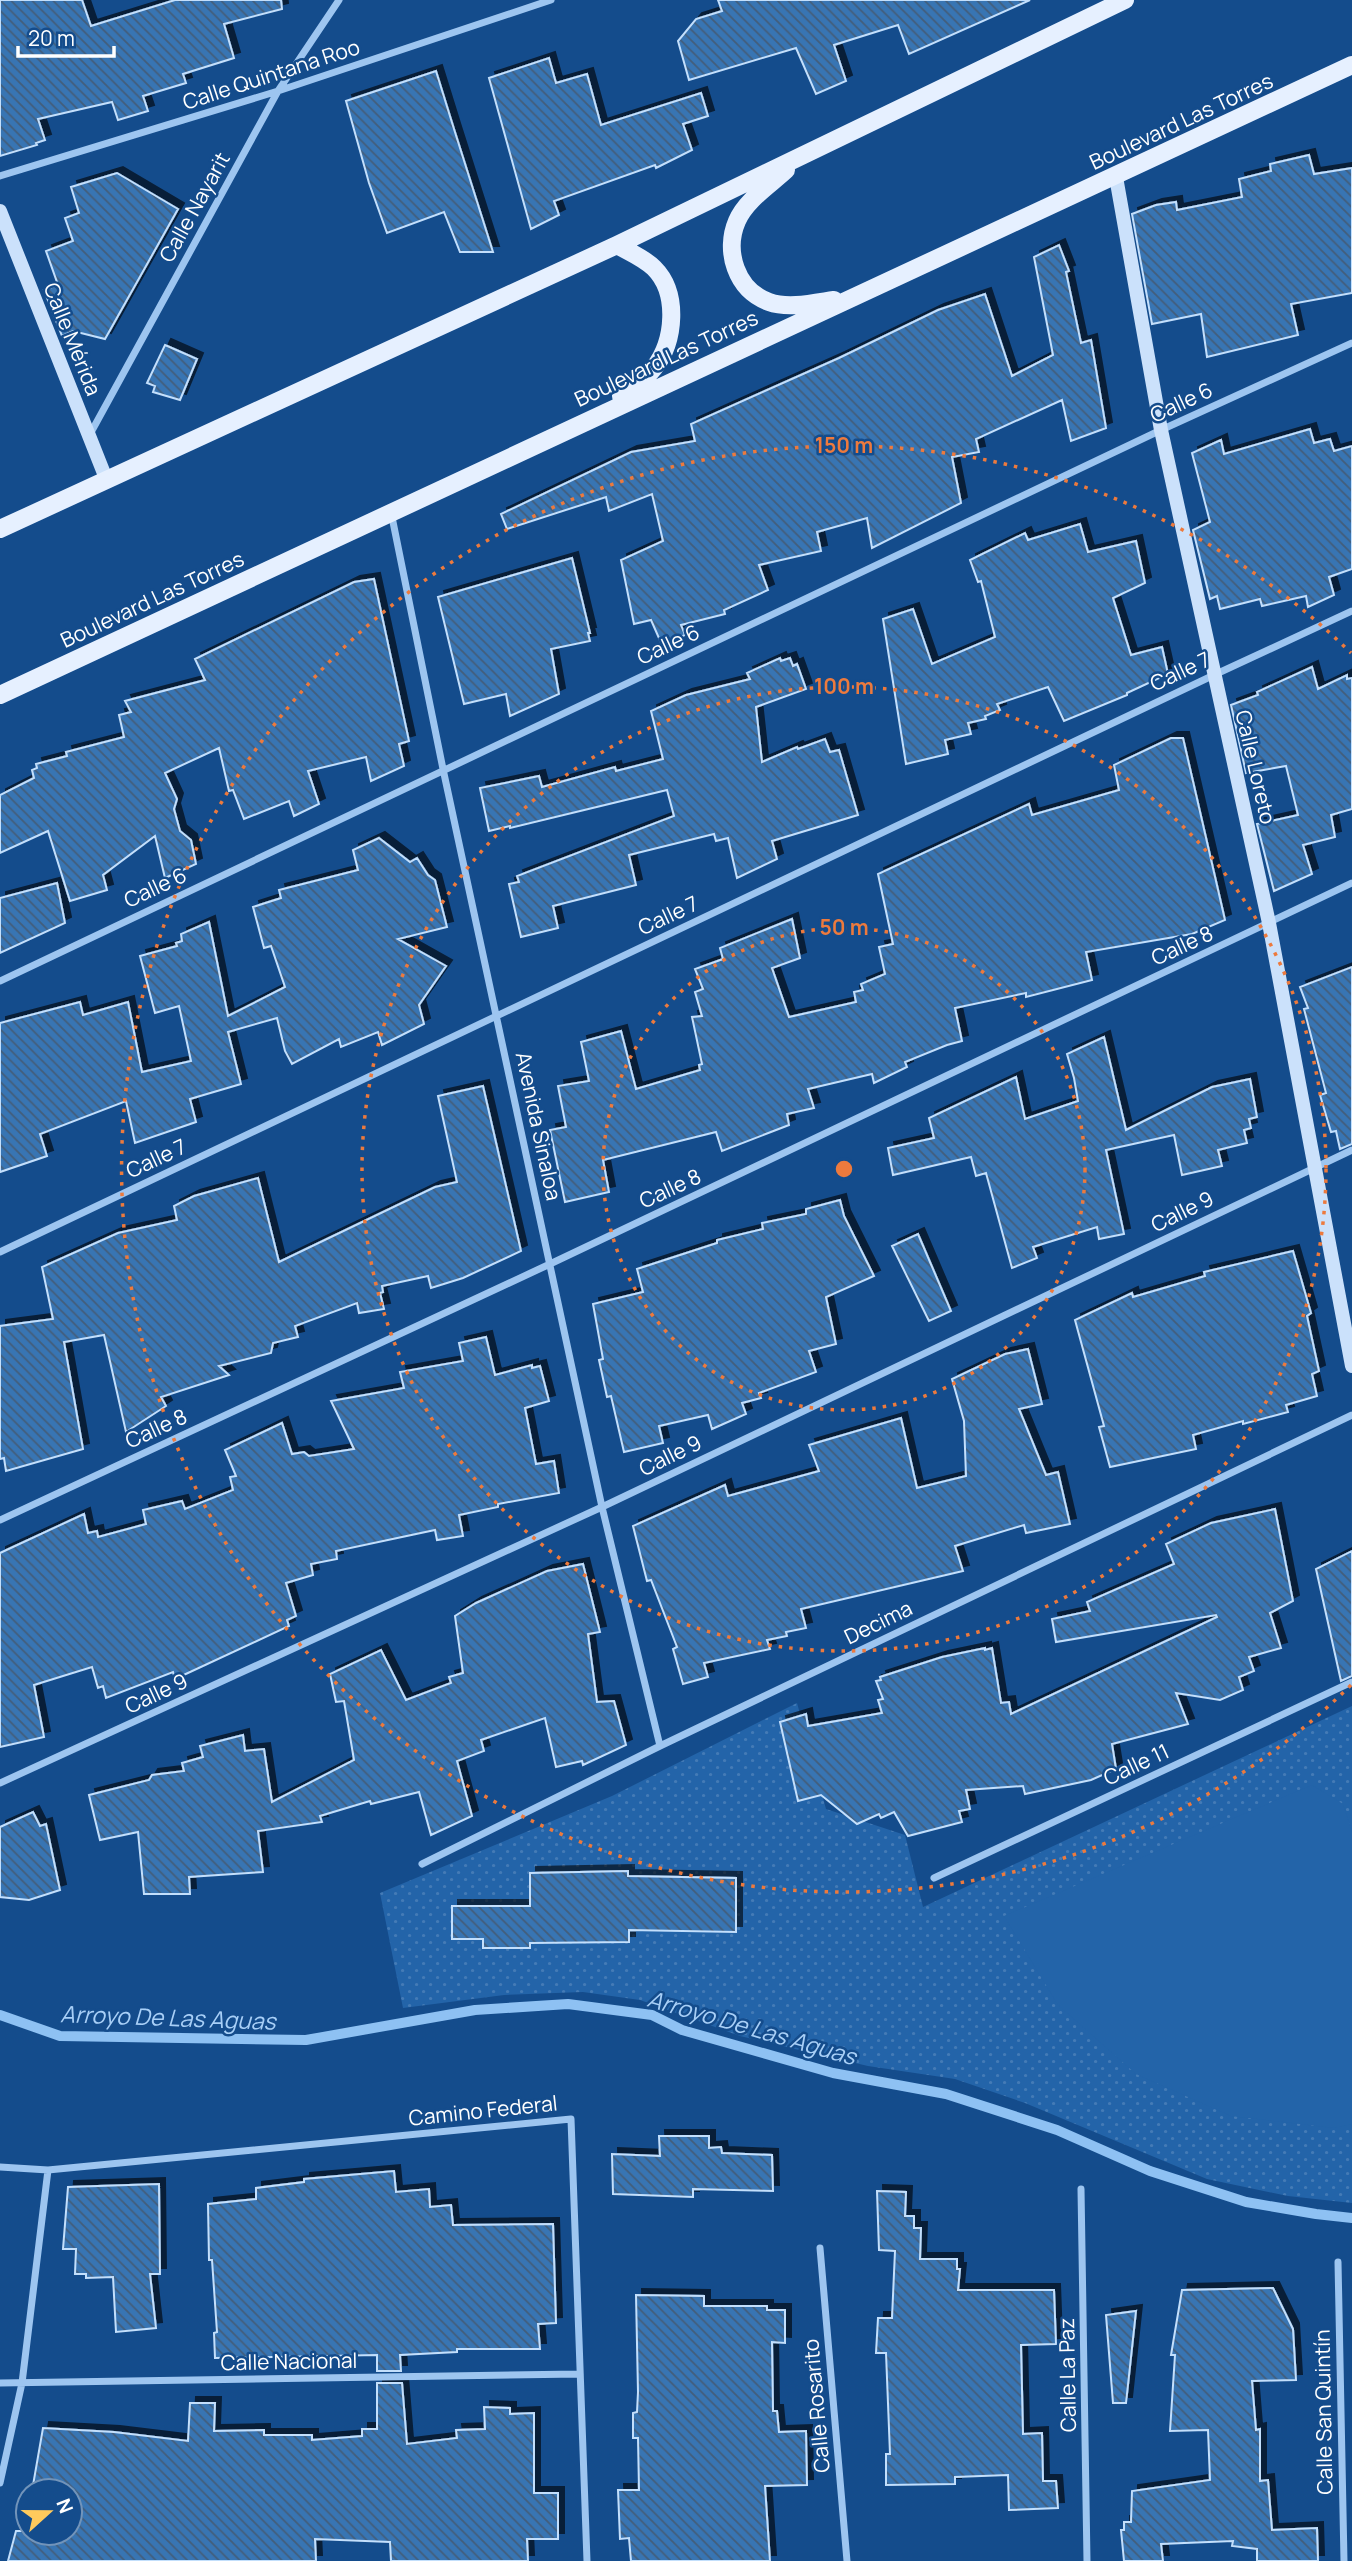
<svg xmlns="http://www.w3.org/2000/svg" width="1352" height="2561" viewBox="0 0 1352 2561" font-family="Manrope,sans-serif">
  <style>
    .park { fill: url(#park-dots) }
    .garden { fill: #2364a9 }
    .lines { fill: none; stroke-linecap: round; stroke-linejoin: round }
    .stream { stroke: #8ec1f3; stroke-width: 10 }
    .building { fill: url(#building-back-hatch); stroke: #c3dffc; stroke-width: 2; filter: url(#shadow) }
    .street { stroke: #9dc5f0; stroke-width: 7 }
    .secondary { stroke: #cbe1fb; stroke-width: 14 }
    .primary { stroke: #e6f0ff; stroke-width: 18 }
    .ring { fill: none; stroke: #ed7a3d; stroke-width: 3.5; stroke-dasharray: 3.5 7 }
    .labels { text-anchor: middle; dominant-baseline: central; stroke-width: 5; stroke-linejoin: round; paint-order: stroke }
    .street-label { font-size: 21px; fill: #fff; stroke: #144c8c }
    .water-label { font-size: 23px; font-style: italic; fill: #a8cff7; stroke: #144c8c }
    .centre { fill: #ed7a3d; stroke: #144c8c; stroke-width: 3.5 }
    .ring-label { font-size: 21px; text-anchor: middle; font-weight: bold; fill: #ed7a3d; stroke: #144c8c; stroke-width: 5; stroke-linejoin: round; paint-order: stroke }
  </style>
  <defs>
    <pattern id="park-dots" width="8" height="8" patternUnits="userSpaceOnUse" patternTransform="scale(1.75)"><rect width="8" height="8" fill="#2364a9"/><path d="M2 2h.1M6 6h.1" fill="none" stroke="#447bb6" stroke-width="1.8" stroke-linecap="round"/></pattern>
    <pattern id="building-back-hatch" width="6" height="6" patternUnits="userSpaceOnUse" patternTransform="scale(1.75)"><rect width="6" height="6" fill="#3874b3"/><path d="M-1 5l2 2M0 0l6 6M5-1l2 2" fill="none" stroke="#435e7a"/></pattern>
    <filter id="shadow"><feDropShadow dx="6" dy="-6" stdDeviation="0" flood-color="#0009"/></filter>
  </defs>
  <rect width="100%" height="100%" fill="#144c8c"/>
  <path class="park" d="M 797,1703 L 826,1809 L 905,1835 L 923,1907 L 1352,1706 L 1352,2203 L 1288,2196 L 1207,2179 L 1025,2103 L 955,2079 L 868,2066 L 740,2036 L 640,2000 L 583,1992 L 504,1995 L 403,2008 L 380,1893 L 612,1796 Z"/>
  <path class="garden" d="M 1312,1785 L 1343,1804 L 1352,1832 L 1352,2124 L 1334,2128 L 1231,2116 L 1136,2074 L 1058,2005 L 1004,1916 Z"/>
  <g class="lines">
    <path class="stream" d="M 0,2015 L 60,2036 L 306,2040 L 475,2010 L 568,2004 L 652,2015 L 682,2030 L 833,2073 L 946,2094 L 1057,2130 L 1150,2171 L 1246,2202 L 1316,2214 L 1352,2218"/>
  </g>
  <path class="building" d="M 0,0 L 82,0 L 91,26 L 175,0 L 281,0 L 282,9 L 224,24 L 234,58 L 183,74 L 186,83 L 143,96 L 148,111 L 118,120 L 112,102 L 38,119 L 45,140 L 36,143 L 37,145 L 0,156 Z
    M 718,0 L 1030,0 L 909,54 L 898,25 L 834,45 L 846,81 L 816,94 L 796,48 L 689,80 L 678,41 L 696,19 L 722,11 Z
    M 549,58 L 556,83 L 587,74 L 601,125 L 701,93 L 708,116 L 683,124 L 692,150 L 656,168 L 655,165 L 554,201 L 559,215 L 531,229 L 489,78 Z
    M 436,71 L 454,129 L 493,252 L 460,252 L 444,212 L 387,233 L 369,183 L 346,101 Z
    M 1309,155 L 1314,174 L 1352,168 L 1352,293 L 1291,304 L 1298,335 L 1207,357 L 1201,314 L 1152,324 L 1132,214 L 1156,205 L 1176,202 L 1177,210 L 1242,197 L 1239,179 L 1271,171 L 1270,164 Z
    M 117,173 L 178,209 L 105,339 L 73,331 L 62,336 L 44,290 L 58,285 L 46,251 L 73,241 L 65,218 L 79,213 L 71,187 Z
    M 1059,245 L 1069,271 L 1066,272 L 1081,343 L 1091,340 L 1106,428 L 1071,441 L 1062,400 L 976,439 L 979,452 L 952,457 L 961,503 L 872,548 L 867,518 L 817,532 L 821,551 L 759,565 L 768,590 L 724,610 L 725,614 L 681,625 L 685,635 L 662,645 L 651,620 L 634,624 L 621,560 L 663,541 L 652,494 L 609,511 L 606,497 L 507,529 L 501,514 L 631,452 L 695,441 L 691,424 L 839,358 L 938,310 L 985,294 L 1012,376 L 1053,355 L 1034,257 Z
    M 165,345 L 197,359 L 180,400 L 153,392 L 155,386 L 147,383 Z
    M 1310,429 L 1314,443 L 1330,439 L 1334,451 L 1352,446 L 1352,569 L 1329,577 L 1334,595 L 1308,607 L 1306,596 L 1262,606 L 1260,599 L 1220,609 L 1217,596 L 1210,599 L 1193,530 L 1210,522 L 1192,453 L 1221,440 L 1224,454 Z
    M 1080,524 L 1088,552 L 1136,541 L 1145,583 L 1113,598 L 1131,655 L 1162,647 L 1168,674 L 1127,693 L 1127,695 L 1064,721 L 1048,687 L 997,704 L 1000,710 L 985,716 L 986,719 L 968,723 L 971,734 L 945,740 L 948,754 L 906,764 L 883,619 L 913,609 L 932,664 L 995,637 L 981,581 L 978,582 L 970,560 L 1025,533 L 1028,540 Z
    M 572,558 L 590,633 L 588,633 L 590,641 L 551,649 L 559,694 L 510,716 L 506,694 L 464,704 L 438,597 Z
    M 374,579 L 409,741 L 399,744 L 404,766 L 371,781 L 366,757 L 308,771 L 319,804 L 294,816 L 289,801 L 244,819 L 233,790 L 229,791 L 219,748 L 165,773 L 177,799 L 174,809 L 180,831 L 191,840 L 196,864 L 165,878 L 155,836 L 103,875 L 107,890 L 70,901 L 48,831 L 0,853 L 0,795 L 34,778 L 32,770 L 37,768 L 36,764 L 67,756 L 66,752 L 124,737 L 119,715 L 131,712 L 125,701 L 205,680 L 195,659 L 354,582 Z
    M 780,658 L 781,661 L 790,658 L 793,666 L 797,664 L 806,689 L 756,707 L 762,762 L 797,747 L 798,749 L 825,739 L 830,752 L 839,750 L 858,815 L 772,841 L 777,859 L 737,878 L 728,838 L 716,841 L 714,834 L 629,855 L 636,885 L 553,906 L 558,928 L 521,937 L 509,884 L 519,882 L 517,876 L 674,816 L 667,790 L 510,828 L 510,826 L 489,831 L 480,788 L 539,776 L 542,787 L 615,767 L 616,771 L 663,759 L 651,711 L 686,695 L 750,679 L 747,673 Z
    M 1312,667 L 1318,689 L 1347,675 L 1347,679 L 1352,678 L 1352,809 L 1331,815 L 1335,837 L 1303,845 L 1312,874 L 1274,891 L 1257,824 L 1298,815 L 1286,766 L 1246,773 L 1231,705 L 1258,695 L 1257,692 Z
    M 1171,738 L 1183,738 L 1225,920 L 1192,934 L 1086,952 L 1092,980 L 1026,997 L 1026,993 L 955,1008 L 962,1041 L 947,1045 L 905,1062 L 907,1067 L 874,1083 L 872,1074 L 808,1089 L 814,1108 L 787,1114 L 789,1125 L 722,1151 L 716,1132 L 603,1160 L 609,1192 L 565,1202 L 550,1130 L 566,1127 L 558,1086 L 589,1081 L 581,1042 L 621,1031 L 636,1089 L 700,1070 L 699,1065 L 702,1064 L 692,1017 L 702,1016 L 695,992 L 703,989 L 695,969 L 723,959 L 720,948 L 792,919 L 800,958 L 772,968 L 789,1017 L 856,1002 L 854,992 L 863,990 L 861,984 L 885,974 L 879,947 L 893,944 L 878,874 L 1029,804 L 1032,815 L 1119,790 L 1114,765 Z
    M 379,838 L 410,862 L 417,858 L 428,875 L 435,880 L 447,927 L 398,939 L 446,966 L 419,1005 L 424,1024 L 382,1045 L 378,1032 L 341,1047 L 339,1039 L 292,1064 L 285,1051 L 277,1018 L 228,1032 L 241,1084 L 190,1099 L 196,1122 L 135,1143 L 126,1101 L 40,1134 L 47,1156 L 0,1172 L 0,1023 L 80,1002 L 83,1015 L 128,1002 L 142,1072 L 191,1061 L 179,1006 L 155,1013 L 140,956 L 177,946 L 176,943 L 182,941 L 181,934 L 209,922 L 228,1016 L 285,987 L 271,946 L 264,948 L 253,907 L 281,898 L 279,890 L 358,870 L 353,850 Z
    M 57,883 L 65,923 L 0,953 L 0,898 Z
    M 1352,967 L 1352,1144 L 1340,1149 L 1336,1131 L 1331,1132 L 1320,1095 L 1326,1093 L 1304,1009 L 1308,1008 L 1300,987 Z
    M 1104,1037 L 1126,1130 L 1212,1087 L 1250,1079 L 1257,1117 L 1249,1119 L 1251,1128 L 1244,1130 L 1247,1143 L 1218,1150 L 1222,1166 L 1182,1175 L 1174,1135 L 1106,1150 L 1124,1234 L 1099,1239 L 1097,1227 L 1033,1247 L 1037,1258 L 1012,1268 L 986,1173 L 976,1176 L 971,1157 L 893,1175 L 888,1148 L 934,1138 L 929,1118 L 1016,1077 L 1025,1119 L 1078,1101 L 1074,1078 L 1067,1054 Z
    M 483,1086 L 521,1251 L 463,1278 L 431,1288 L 428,1276 L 382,1286 L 383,1292 L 380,1293 L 384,1309 L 359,1313 L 357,1303 L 295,1326 L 298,1337 L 273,1343 L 271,1353 L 219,1366 L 229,1375 L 161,1397 L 166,1406 L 126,1432 L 104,1335 L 64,1342 L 83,1449 L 6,1471 L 4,1458 L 0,1459 L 0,1326 L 53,1319 L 42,1267 L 118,1233 L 177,1220 L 174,1206 L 194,1196 L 258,1178 L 279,1262 L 435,1187 L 457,1182 L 438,1096 Z
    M 840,1200 L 844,1216 L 874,1276 L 826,1297 L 836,1344 L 809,1351 L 816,1372 L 759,1393 L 761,1398 L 742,1403 L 746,1414 L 712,1429 L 708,1415 L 659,1426 L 663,1443 L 624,1452 L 611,1396 L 607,1397 L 599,1360 L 603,1359 L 593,1304 L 643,1292 L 637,1269 L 717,1243 L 717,1240 L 763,1229 L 762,1223 L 806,1214 L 806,1209 Z
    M 918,1234 L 951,1311 L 929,1321 L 892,1246 Z
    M 1293,1251 L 1311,1313 L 1307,1316 L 1319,1371 L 1312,1374 L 1317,1396 L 1286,1405 L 1288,1412 L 1243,1424 L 1243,1421 L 1193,1435 L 1196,1449 L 1110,1467 L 1099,1427 L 1104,1426 L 1075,1320 L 1132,1293 L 1133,1297 L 1205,1276 L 1204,1272 Z
    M 486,1337 L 495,1375 L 532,1365 L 532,1368 L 540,1366 L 549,1401 L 525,1408 L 536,1464 L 554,1461 L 559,1493 L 498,1504 L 498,1507 L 459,1515 L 463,1536 L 437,1540 L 435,1530 L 336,1551 L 337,1559 L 311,1564 L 313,1575 L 286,1583 L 296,1616 L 287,1620 L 289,1626 L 175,1679 L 173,1672 L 106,1698 L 103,1686 L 98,1688 L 92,1667 L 34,1685 L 44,1737 L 0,1747 L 0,1553 L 84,1514 L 88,1533 L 97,1531 L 98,1537 L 146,1524 L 143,1510 L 182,1501 L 185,1509 L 233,1490 L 230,1477 L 236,1476 L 225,1450 L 282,1423 L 292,1454 L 304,1452 L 309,1456 L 354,1449 L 331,1401 L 404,1388 L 400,1372 L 463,1361 L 459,1343 Z
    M 1028,1349 L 1042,1404 L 1019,1409 L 1046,1475 L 1058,1472 L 1070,1524 L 1026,1533 L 1024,1525 L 955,1546 L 963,1571 L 801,1609 L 806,1628 L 786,1632 L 787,1636 L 767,1640 L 770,1649 L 704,1663 L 708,1677 L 683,1684 L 673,1649 L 677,1647 L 651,1580 L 647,1581 L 633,1526 L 725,1485 L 728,1496 L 819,1471 L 809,1445 L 901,1418 L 917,1488 L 966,1476 L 964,1421 L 952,1379 L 1005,1354 Z
    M 1275,1509 L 1293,1601 L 1270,1613 L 1281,1648 L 1249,1657 L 1254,1671 L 1239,1677 L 1243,1690 L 1220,1700 L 1176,1693 L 1188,1724 L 1112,1744 L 1116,1769 L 1091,1780 L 1025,1794 L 1023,1786 L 966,1790 L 970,1809 L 959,1811 L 962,1822 L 908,1836 L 894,1812 L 881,1818 L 879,1814 L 857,1824 L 821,1795 L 798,1801 L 780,1722 L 806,1714 L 808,1726 L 882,1713 L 878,1700 L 883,1699 L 876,1681 L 881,1680 L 880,1677 L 942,1657 L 985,1648 L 985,1650 L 992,1648 L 1001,1703 L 1009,1702 L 1011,1714 L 1217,1617 L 1216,1615 L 1056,1642 L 1052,1619 L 1090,1611 L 1087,1602 L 1174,1564 L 1166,1544 L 1211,1523 Z
    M 1352,1551 L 1352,1676 L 1341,1681 L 1316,1569 Z
    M 583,1564 L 600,1632 L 588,1634 L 597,1702 L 614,1701 L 626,1745 L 583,1765 L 582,1761 L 556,1767 L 545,1718 L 481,1740 L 484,1751 L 457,1761 L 472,1816 L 431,1835 L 419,1792 L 371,1804 L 370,1801 L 320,1816 L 322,1822 L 258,1831 L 263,1872 L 189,1877 L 190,1894 L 144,1894 L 138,1832 L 100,1840 L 89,1795 L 149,1780 L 152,1775 L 184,1771 L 182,1763 L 203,1757 L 200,1746 L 243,1735 L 245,1751 L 264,1749 L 272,1802 L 354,1760 L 344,1701 L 336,1702 L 330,1674 L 381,1650 L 406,1700 L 451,1683 L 449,1677 L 463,1673 L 455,1616 L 476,1603 L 547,1571 Z
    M 33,1812 L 40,1826 L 46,1824 L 60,1890 L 29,1900 L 0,1897 L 0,1827 Z
    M 628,1871 L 628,1876 L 736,1878 L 736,1932 L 629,1930 L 629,1942 L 530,1943 L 530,1948 L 483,1948 L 483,1939 L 452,1939 L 452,1906 L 530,1906 L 530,1873 Z
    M 659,2136 L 709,2136 L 709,2148 L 721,2147 L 722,2153 L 772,2155 L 773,2191 L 693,2189 L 693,2197 L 613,2194 L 612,2154 L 660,2156 Z
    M 394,2171 L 396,2192 L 429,2189 L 430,2207 L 451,2205 L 453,2225 L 553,2224 L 556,2323 L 538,2324 L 540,2349 L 457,2349 L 457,2352 L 400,2355 L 401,2371 L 377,2371 L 377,2355 L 215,2358 L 214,2333 L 217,2332 L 212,2260 L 209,2260 L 208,2204 L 256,2199 L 256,2188 L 304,2182 L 304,2179 Z
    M 159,2184 L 160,2274 L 150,2274 L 156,2328 L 116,2332 L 113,2277 L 86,2278 L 86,2274 L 75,2274 L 76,2249 L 63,2249 L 68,2187 Z
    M 877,2191 L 906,2192 L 905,2216 L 914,2216 L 914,2228 L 921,2228 L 920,2259 L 957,2259 L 957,2269 L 960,2269 L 958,2290 L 1054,2290 L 1056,2344 L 1021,2345 L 1023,2434 L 1042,2433 L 1043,2481 L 1056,2481 L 1058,2508 L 1009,2510 L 1008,2475 L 955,2477 L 955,2484 L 886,2485 L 886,2454 L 890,2454 L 886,2353 L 876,2353 L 878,2318 L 892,2318 L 895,2251 L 879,2250 Z
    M 1273,2288 L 1293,2329 L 1296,2380 L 1252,2381 L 1256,2430 L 1260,2429 L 1260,2481 L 1268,2480 L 1272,2530 L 1317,2528 L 1318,2561 L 1257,2561 L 1257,2549 L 1232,2546 L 1233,2541 L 1161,2544 L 1163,2561 L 1124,2561 L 1121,2530 L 1124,2530 L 1124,2522 L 1131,2522 L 1132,2491 L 1210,2480 L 1208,2430 L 1170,2431 L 1175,2355 L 1171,2355 L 1182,2290 Z
    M 636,2295 L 704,2296 L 704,2306 L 767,2306 L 767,2310 L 785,2310 L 785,2343 L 772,2342 L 773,2411 L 777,2411 L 779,2432 L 806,2431 L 807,2485 L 765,2486 L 770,2561 L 631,2561 L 629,2538 L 620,2539 L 618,2490 L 639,2490 L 638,2438 L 633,2438 L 633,2413 L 637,2412 L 638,2392 Z
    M 1136,2311 L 1126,2403 L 1113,2403 L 1106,2315 Z
    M 377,2383 L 402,2383 L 407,2444 L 457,2438 L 456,2430 L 485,2429 L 484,2407 L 510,2408 L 510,2414 L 534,2413 L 534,2493 L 558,2493 L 558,2539 L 527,2539 L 528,2561 L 391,2561 L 390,2542 L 315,2539 L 316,2561 L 8,2561 L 16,2531 L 25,2531 L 28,2516 L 28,2533 L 70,2533 L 70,2491 L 32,2491 L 43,2428 L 114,2432 L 188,2441 L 190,2403 L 215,2403 L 214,2431 L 264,2430 L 264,2435 L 312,2435 L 312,2440 L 362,2436 L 362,2429 L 377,2429 Z"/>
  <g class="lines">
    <path class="street" d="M 0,176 L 278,91 L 551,0
      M 89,436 L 278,91 L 339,0
      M 391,512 L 443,769 L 602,1507 L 660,1746
      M 0,981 L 1161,430 L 1352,343
      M 0,1252 L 1214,675 L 1352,611
      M 0,1520 L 550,1264 L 1352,883
      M 0,1783 L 602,1507 L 1352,1150
      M 422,1864 L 660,1746 L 1352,1415
      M 934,1878 L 1352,1682
      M 0,2167 L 48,2170 L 571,2119 L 587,2561
      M 1081,2189 L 1087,2561
      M 820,2248 L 847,2561
      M 1338,2262 L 1344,2561
      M 0,2383 L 579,2374
      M 0,2483 L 22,2383 L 48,2170"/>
    <path class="secondary" d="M 1116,177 L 1161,430 L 1269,923 L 1352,1366
      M 0,211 L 107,481"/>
    <path class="primary" d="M 786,170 C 770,185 746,200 737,221 C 724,251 736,290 769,302 C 788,309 814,303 834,300
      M 617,245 C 629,252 644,258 654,268 C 679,293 675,341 654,368 C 645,380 632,388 621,396
      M 0,529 L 617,245 L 1125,0
      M 0,695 L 1352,65"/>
  </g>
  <g class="ring">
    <circle cx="844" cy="1169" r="241"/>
    <circle cx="844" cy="1169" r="482"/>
    <path d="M1351 1685A723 723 0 1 1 1351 653"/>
  </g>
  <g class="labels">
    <g class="street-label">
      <text transform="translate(271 74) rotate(-18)">Calle Quintana Roo</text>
      <text transform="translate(1181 121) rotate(-25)">Boulevard Las Torres</text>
      <text transform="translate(194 207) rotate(-61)">Calle Nayarit</text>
      <text transform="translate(73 339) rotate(68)">Calle Mérida</text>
      <text transform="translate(666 358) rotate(-25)">Boulevard Las Torres</text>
      <text transform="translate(1181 402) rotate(-25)">Calle 6</text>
      <text transform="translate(152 599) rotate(-25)">Boulevard Las Torres</text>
      <text transform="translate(668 644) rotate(-25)">Calle 6</text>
      <text transform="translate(1180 671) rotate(-25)">Calle 7</text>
      <text transform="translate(1256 767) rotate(77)">Calle Loreto</text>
      <text transform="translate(155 887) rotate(-25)">Calle 6</text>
      <text transform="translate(668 915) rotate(-25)">Calle 7</text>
      <text transform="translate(1182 945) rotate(-25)">Calle 8</text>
      <text transform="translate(539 1126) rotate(78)">Avenida Sinaloa</text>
      <text transform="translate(156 1158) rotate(-25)">Calle 7</text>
      <text transform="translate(670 1188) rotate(-25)">Calle 8</text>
      <text transform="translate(1182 1211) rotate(-26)">Calle 9</text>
      <text transform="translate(156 1428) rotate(-25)">Calle 8</text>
      <text transform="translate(670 1455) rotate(-26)">Calle 9</text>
      <text transform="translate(878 1622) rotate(-26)">Decima</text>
      <text transform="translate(156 1693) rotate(-25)">Calle 9</text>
      <text transform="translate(1136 1764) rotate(-25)">Calle 11</text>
      <text transform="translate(483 2110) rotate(-6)">Camino Federal</text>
      <text transform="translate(289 2361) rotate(-1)">Calle Nacional</text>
      <text transform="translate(1067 2375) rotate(-91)">Calle La Paz</text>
      <text transform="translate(816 2406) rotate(-95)">Calle Rosarito</text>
      <text transform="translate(1323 2412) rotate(-91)">Calle San Quintín</text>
    </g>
    <g class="water-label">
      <text transform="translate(168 2017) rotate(2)">Arroyo De Las Aguas</text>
      <text transform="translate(752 2027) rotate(16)">Arroyo De Las Aguas</text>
    </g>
  </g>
  <circle cx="844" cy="1169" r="10" class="centre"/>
  <g class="ring-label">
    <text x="844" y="453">150 m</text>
    <text x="844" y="694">100 m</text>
    <text x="844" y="935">50 m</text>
  </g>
  <g transform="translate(49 2512) rotate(69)"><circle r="33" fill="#144c8c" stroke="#7294ba" stroke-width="2"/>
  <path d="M0-5L12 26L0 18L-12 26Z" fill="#ffca5c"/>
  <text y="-10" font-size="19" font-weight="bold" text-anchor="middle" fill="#ffffff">N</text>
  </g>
  <path d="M18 46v10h96v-10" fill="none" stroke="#ffffff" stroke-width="3.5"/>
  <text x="28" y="46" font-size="21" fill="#ffffff" stroke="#144c8c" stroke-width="5" paint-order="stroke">20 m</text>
</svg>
